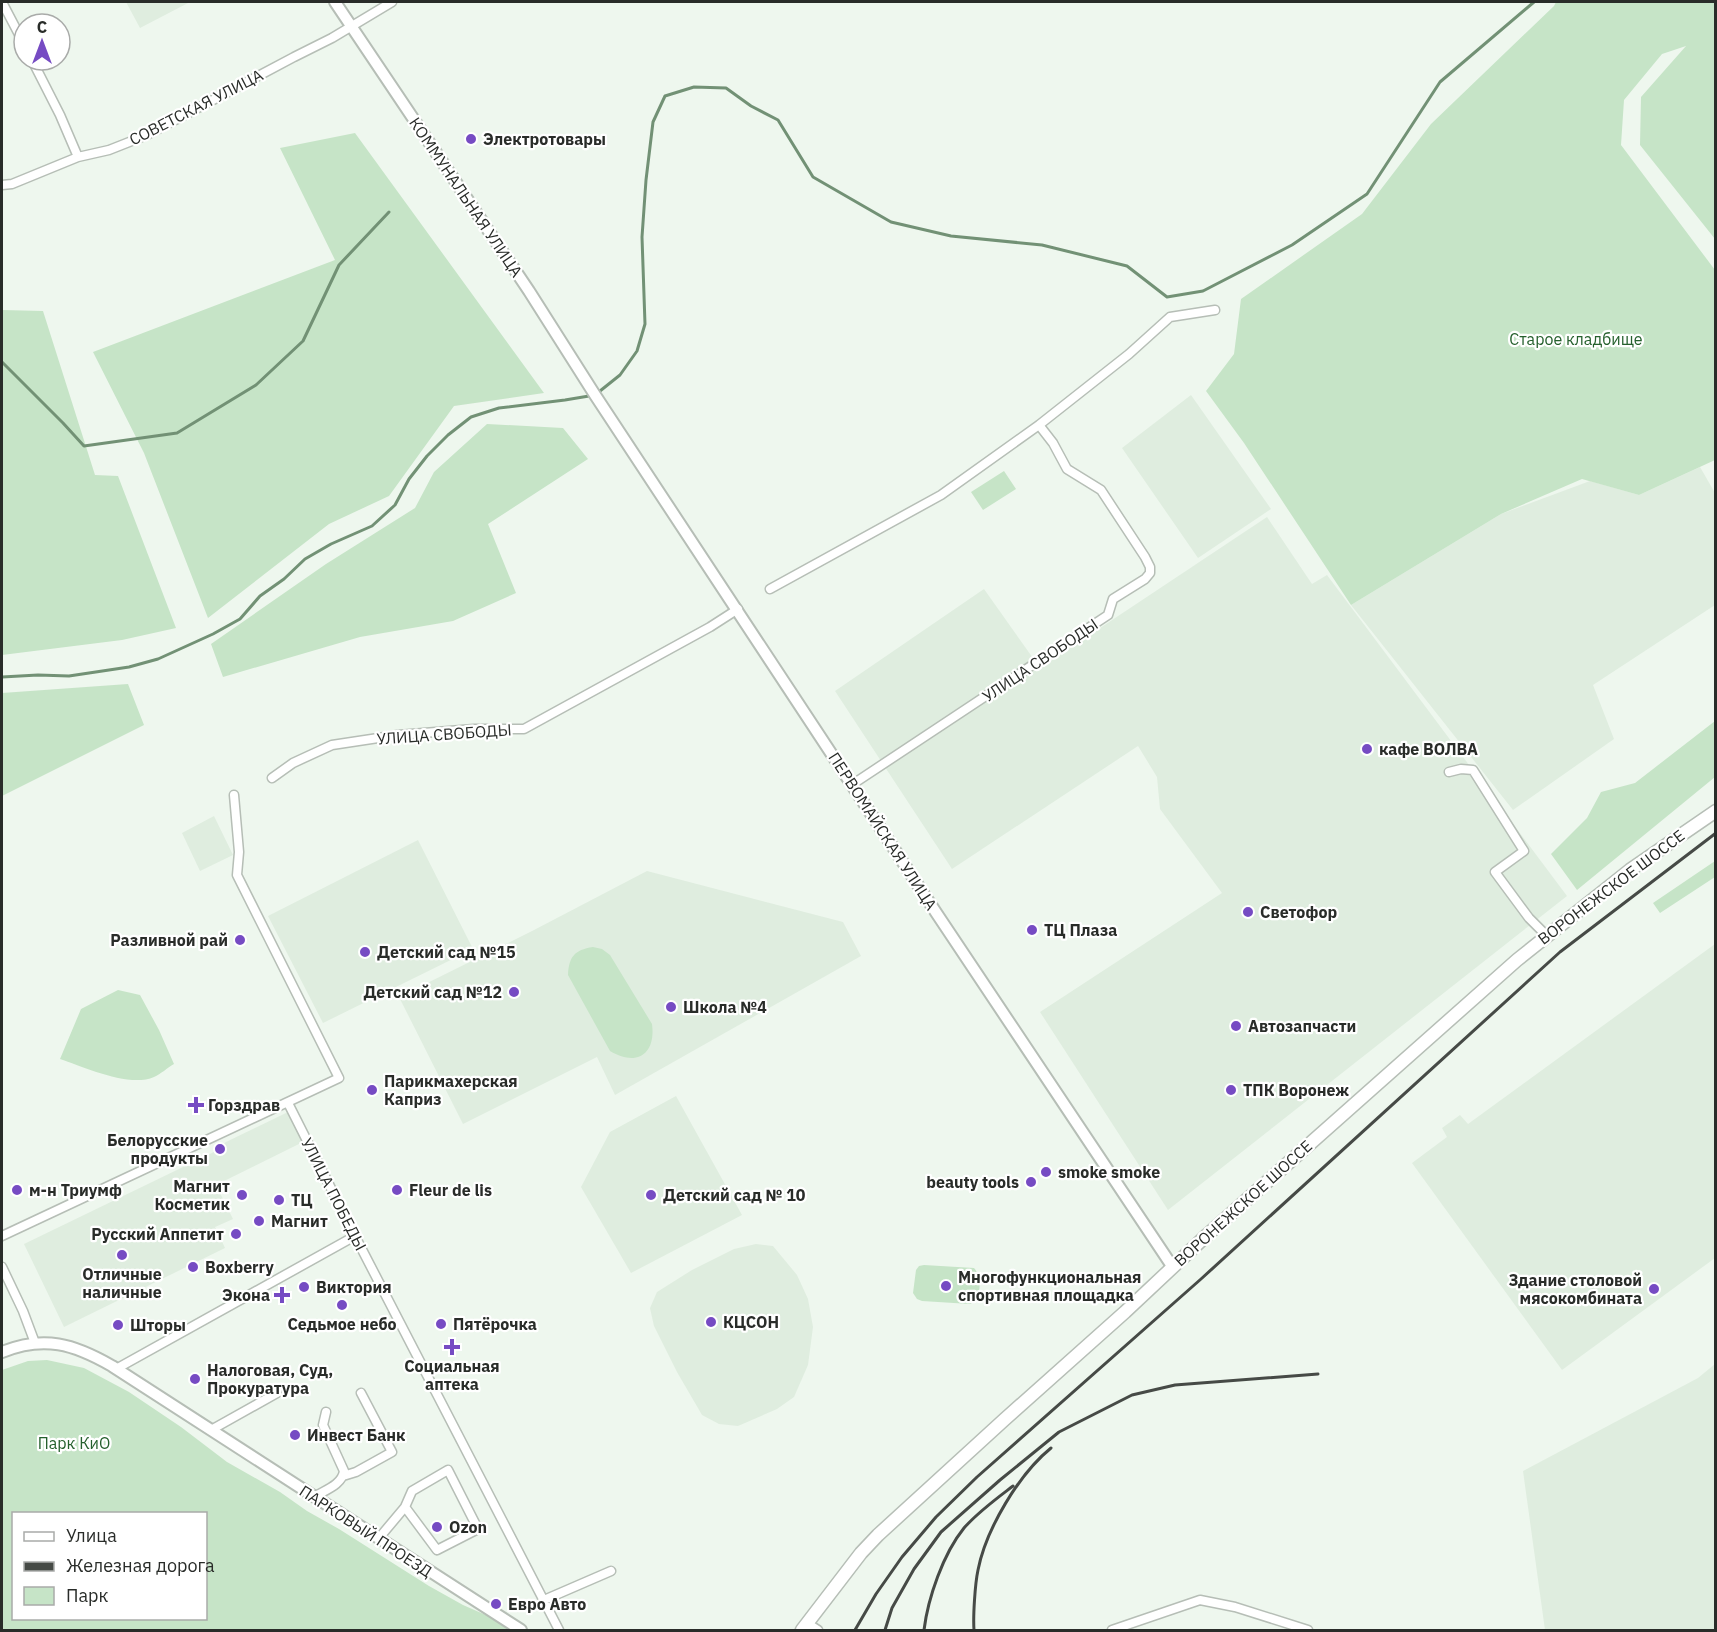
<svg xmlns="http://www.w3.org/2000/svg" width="1717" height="1632" viewBox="0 0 1717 1632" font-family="'IBM Plex Sans',sans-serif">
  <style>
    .built { fill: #dfeddf }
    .green { fill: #c6e4c7; fill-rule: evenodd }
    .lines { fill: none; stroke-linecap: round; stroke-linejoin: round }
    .stream { stroke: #729175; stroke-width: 3 }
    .minor-casing { stroke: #b6beb6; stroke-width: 11 }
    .tertiary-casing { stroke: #b6beb6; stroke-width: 14 }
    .secondary-casing { stroke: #b6beb6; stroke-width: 15 }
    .minor { stroke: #fff; stroke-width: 8 }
    .tertiary { stroke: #fff; stroke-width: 10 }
    .secondary { stroke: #fff; stroke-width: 12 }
    .rail { stroke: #464a46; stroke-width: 3 }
    .poi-dot { fill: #764bc3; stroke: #fff; stroke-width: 2 }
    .labels { text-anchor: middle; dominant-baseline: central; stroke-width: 4.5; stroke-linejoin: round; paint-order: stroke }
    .street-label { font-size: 16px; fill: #292c29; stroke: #fff }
    .poi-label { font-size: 16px; font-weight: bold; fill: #292c29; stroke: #fff; text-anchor: start }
    .park-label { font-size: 16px; fill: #25602d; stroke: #fff }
  </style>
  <rect width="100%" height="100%" fill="#eef7ee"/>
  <path class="built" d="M 126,2 L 190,2 L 140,28 Z
    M 1191,395 L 1271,509 L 1198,558 L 1122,448 Z
    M 1700,467 L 1715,493 L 1715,605 L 1593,685 L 1614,739 L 1513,810 L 1351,605 L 1501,514 L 1590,481 L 1639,495 Z
    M 1267,517 L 1312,584 L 1327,575 L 1567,896 L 1168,1210 L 1040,1012 L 1222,893 L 1160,809 L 1157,777 L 1138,746 L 952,869 L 835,691 L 984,589 L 1040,668 Z
    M 214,816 L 233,855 L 200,871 L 182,833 Z
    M 418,840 L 473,949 L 323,1023 L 268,916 Z
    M 647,871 L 843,922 L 861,956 L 615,1095 L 597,1057 L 463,1124 L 399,997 L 534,930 Z
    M 1715,944 L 1715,1258 L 1562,1370 L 1412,1163 L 1447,1137 L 1442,1128 L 1460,1115 L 1468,1124 Z
    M 676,1096 L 742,1215 L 631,1273 L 581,1187 L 610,1132 Z
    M 288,1112 L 303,1142 L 216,1185 L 233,1219 L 215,1227 L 225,1248 L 64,1327 L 24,1244 L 212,1153 L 226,1142 Z
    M 756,1244 L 773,1246 L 797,1275 L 808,1299 L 813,1327 L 808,1365 L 794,1397 L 777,1409 L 738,1426 L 719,1424 L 702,1415 L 677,1372 L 654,1326 L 650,1308 L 657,1292 L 692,1270 L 734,1249 Z
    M 1715,1364 L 1715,1630 L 1545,1630 L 1523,1471 L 1698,1378 Z"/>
  <path class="green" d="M 1556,2 L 1715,2 L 1715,239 L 1640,145 L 1641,97 L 1686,46 L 1662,54 L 1624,100 L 1621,145 L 1715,270 L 1715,460 L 1639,495 L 1582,479 L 1501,514 L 1351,605 L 1244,443 L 1206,391 L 1234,354 L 1241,299 L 1362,214 L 1431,124 L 1554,6 Z
    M 355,133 L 544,393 L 454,406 L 389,496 L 329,524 L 208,618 L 144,453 L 93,352 L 335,260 L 280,148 Z
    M 2,310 L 43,311 L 95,475 L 118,476 L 176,628 L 122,640 L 2,655 Z
    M 487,424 L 563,428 L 588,459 L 488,524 L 516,593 L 453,621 L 360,637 L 223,677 L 211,644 L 326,564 L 415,508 L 434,472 Z
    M 1004,471 L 1016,489 L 983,510 L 971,492 Z
    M 128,684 L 144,725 L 2,796 L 2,693 Z
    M 1715,721 L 1715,777 L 1577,890 L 1551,854 L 1587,818 L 1601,792 L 1635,783 Z
    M 1715,861 L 1715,877 L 1660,913 L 1653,903 Z
    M 593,947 L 602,949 L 610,955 L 652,1024 C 656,1054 637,1067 610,1051 L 568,975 C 569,957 574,950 593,947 Z
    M 118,990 L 140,995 L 159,1030 L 174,1064 C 167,1068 161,1074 154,1077 C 129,1088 84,1067 60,1059 L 81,1009 Z
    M 924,1265 L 974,1268 C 982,1277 982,1299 970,1304 L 922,1301 L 917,1299 L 913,1293 L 916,1270 L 919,1266 Z
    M 47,1360 L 84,1368 L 129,1392 L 181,1427 L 227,1462 L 280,1492 L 307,1511 L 339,1529 L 429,1586 L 463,1605 L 504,1623 L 509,1630 L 2,1630 L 2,1370 L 28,1361 ZM 14,1514 L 206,1514 L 206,1618 L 14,1618 Z"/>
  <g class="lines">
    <path class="stream" d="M 2,362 L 63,423 L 84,446 L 177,433 L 256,385 L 303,341 L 339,265 L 389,212
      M 2,677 L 38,675 L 69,676 L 129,667 L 158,659 L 213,634 L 240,619 L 260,596 L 284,579 L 305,559 L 331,544 L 372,526 L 395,505 L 409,479 L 427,456 L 448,435 L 471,417 L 499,408 L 565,400 L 595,395 L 620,375 L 637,351 L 645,324 L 642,237 L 646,180 L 653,122 L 665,96 L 694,87 L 726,88 L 751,106 L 778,120 L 813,177 L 891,222 L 951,236 L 1042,245 L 1127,266 L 1167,297 L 1203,291 L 1292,245 L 1367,194 L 1440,82 L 1534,2"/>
    <g class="minor-casing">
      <path id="minor" d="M 2,2 L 24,44
        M 32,60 L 60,115 L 78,157
        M 2,185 L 12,184 L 78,157 L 109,150 L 147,135 L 294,57 L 332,38 L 392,2
        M 770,589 L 941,495 L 1039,425 L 1129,354 L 1170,317 L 1215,310
        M 1449,772 L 1461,769 L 1473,770 L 1524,851 L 1495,872 L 1529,918 L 1546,935
        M 272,778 L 293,763 L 332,745 L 398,735 L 474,729 L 524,729 L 710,627 L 738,609
        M 853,784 L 1108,615 L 1113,599 L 1145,579 L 1150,573 L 1150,567 L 1145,557 L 1101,490 L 1067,469 L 1053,443 L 1039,425
        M 288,1103 L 355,1236 L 559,1630
        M 2,1236 L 339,1078 L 237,875 L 239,852 L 234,795
        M 2,1267 L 23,1311 L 35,1343
        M 116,1369 L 355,1236
        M 211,1430 L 277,1393
        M 343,1476 L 356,1472 L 392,1452 L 361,1393
        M 314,1497 C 325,1490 342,1485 344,1471 L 323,1425 L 326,1412
        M 379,1538 L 405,1507 L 437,1550 L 478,1529 L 448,1470 L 412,1491 L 405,1507
        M 544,1600 L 611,1571
        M 807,1623 L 818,1630
        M 1112,1630 L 1200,1600 L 1235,1607 L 1308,1630"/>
    </g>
    <g class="tertiary-casing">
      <path id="tertiary" d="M 335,2 L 529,291 L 595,395 L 937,914 L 1172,1266
        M 2,1352 C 44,1335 74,1344 112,1366 L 521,1630"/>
    </g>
    <g class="secondary-casing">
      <path id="secondary" d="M 802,1630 L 861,1553 L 878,1535 L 1005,1419 L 1125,1312 L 1207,1235 L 1517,960 L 1630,870 L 1716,811"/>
    </g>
    <use href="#minor" class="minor"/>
    <use href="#tertiary" class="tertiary"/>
    <use href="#secondary" class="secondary"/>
    <path class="rail" d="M 855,1630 L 876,1594 L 902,1557 L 936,1517 L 977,1477 L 1201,1279 L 1560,952 L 1716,833
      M 885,1630 L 892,1608 L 914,1569 L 941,1532 L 1000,1480 L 1059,1432 L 1132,1395 L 1175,1385 L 1318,1374
      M 924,1630 C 928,1598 943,1554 964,1528 C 978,1512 996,1499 1013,1486
      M 974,1630 C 973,1616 975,1584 978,1570 C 986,1529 1019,1474 1051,1448"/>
  </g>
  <g class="poi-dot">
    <circle cx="471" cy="139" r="6"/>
    <circle cx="1367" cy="749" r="6"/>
    <circle cx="1248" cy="912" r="6"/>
    <circle cx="1032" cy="930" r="6"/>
    <circle cx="240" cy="940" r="6"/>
    <circle cx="365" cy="952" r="6"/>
    <circle cx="514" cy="992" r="6"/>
    <circle cx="671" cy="1007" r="6"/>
    <circle cx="1236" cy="1026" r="6"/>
    <circle cx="372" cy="1090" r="6"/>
    <circle cx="1231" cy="1090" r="6"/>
    <path d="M193 1096h6v6h6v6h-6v6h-6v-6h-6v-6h6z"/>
    <circle cx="220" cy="1149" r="6"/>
    <circle cx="1046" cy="1172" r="6"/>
    <circle cx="1031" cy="1182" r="6"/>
    <circle cx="17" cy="1190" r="6"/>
    <circle cx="397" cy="1190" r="6"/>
    <circle cx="242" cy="1195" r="6"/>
    <circle cx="651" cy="1195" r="6"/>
    <circle cx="279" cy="1200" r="6"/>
    <circle cx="259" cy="1221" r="6"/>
    <circle cx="236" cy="1234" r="6"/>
    <circle cx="122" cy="1255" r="6"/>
    <circle cx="193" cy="1267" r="6"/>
    <circle cx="946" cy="1286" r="6"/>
    <circle cx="304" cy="1287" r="6"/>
    <circle cx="1654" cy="1289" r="6"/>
    <path d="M279 1286h6v6h6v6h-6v6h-6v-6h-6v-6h6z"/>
    <circle cx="342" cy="1305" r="6"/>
    <circle cx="711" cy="1322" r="6"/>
    <circle cx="441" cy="1324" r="6"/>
    <circle cx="118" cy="1325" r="6"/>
    <path d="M449 1338h6v6h6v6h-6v6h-6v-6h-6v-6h6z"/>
    <circle cx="195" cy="1379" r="6"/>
    <circle cx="295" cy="1435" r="6"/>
    <circle cx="437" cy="1527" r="6"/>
    <circle cx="496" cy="1604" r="6"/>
  </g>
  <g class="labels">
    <g class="street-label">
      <text transform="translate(196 107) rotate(-27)">СОВЕТСКАЯ УЛИЦА</text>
      <text transform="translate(466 197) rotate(56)">КОММУНАЛЬНАЯ УЛИЦА</text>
      <text transform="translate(1040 660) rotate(-34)">УЛИЦА СВОБОДЫ</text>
      <text transform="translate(444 734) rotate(-4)">УЛИЦА СВОБОДЫ</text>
      <text transform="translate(883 831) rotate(57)">ПЕРВОМАЙСКАЯ УЛИЦА</text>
      <text transform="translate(1611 887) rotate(-37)">ВОРОНЕЖСКОЕ ШОССЕ</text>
      <text transform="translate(334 1194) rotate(63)">УЛИЦА ПОБЕДЫ</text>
      <text transform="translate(1243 1203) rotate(-42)">ВОРОНЕЖСКОЕ ШОССЕ</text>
      <text transform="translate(366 1531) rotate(33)">ПАРКОВЫЙ ПРОЕЗД</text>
    </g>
    <g class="poi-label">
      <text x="483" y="139">Электротовары</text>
      <text x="1379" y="749">кафе ВОЛВА</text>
      <text x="1260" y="912">Светофор</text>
      <text x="1044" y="930">ТЦ Плаза</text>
      <text x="228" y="940" text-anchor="end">Разливной рай</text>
      <text x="377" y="952">Детский сад №15</text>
      <text x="502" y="992" text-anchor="end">Детский сад №12</text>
      <text x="683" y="1007">Школа №4</text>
      <text x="1248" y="1026">Автозапчасти</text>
      <text x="384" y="1081">Парикмахерская<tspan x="384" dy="18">Каприз</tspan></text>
      <text x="1243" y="1090">ТПК Воронеж</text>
      <text x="208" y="1105">Горздрав</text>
      <text x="208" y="1140" text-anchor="end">Белорусские<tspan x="208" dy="18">продукты</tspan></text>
      <text x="1058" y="1172">smoke smoke</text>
      <text x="1019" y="1182" text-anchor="end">beauty tools</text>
      <text x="230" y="1186" text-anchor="end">Магнит<tspan x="230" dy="18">Косметик</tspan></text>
      <text x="29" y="1190">м-н Триумф</text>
      <text x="409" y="1190">Fleur de lis</text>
      <text x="663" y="1195">Детский сад № 10</text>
      <text x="291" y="1200">ТЦ</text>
      <text x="271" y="1221">Магнит</text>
      <text x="224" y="1234" text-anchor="end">Русский Аппетит</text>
      <text x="205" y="1267">Boxberry</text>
      <text x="122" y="1274" text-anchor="middle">Отличные<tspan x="122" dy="18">наличные</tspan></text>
      <text x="958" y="1277">Многофункциональная<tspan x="958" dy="18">спортивная площадка</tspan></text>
      <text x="1642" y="1280" text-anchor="end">Здание столовой<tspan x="1642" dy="18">мясокомбината</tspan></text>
      <text x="316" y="1287">Виктория</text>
      <text x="270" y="1295" text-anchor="end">Экона</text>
      <text x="723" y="1322">КЦСОН</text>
      <text x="342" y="1324" text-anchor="middle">Седьмое небо</text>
      <text x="453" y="1324">Пятёрочка</text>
      <text x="130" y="1325">Шторы</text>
      <text x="452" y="1366" text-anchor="middle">Социальная<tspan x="452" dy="18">аптека</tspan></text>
      <text x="207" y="1370">Налоговая, Суд,<tspan x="207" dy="18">Прокуратура</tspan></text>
      <text x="307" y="1435">Инвест Банк</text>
      <text x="449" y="1527">Ozon</text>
      <text x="508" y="1604">Евро Авто</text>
    </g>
    <g class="park-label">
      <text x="1576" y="339">Старое кладбище</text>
      <text x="74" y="1443">Парк КиО</text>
    </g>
  </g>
  <rect width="1717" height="1632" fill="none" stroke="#292c29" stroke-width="6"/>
  <rect x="12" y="1512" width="195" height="108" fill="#ffffff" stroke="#a9aba9" stroke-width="1.5"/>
  <rect x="24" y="1532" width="30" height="9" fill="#ffffff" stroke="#a9aba9" stroke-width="1.5"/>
  <text x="66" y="1542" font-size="18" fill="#292c29">Улица</text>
  <rect x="24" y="1562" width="30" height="9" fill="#464a46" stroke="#a9aba9" stroke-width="1.5"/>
  <text x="66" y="1572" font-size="18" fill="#292c29">Железная дорога</text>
  <rect x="24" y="1587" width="30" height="18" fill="#c6e4c7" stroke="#a9aba9" stroke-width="1.5"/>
  <text x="66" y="1602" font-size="18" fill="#292c29">Парк</text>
  <g transform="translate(42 42)"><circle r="28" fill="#ffffff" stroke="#a9aba9" stroke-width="1.5"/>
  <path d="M0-4.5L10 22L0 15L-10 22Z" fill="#764bc3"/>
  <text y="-9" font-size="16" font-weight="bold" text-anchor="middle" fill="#292c29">С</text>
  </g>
</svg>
